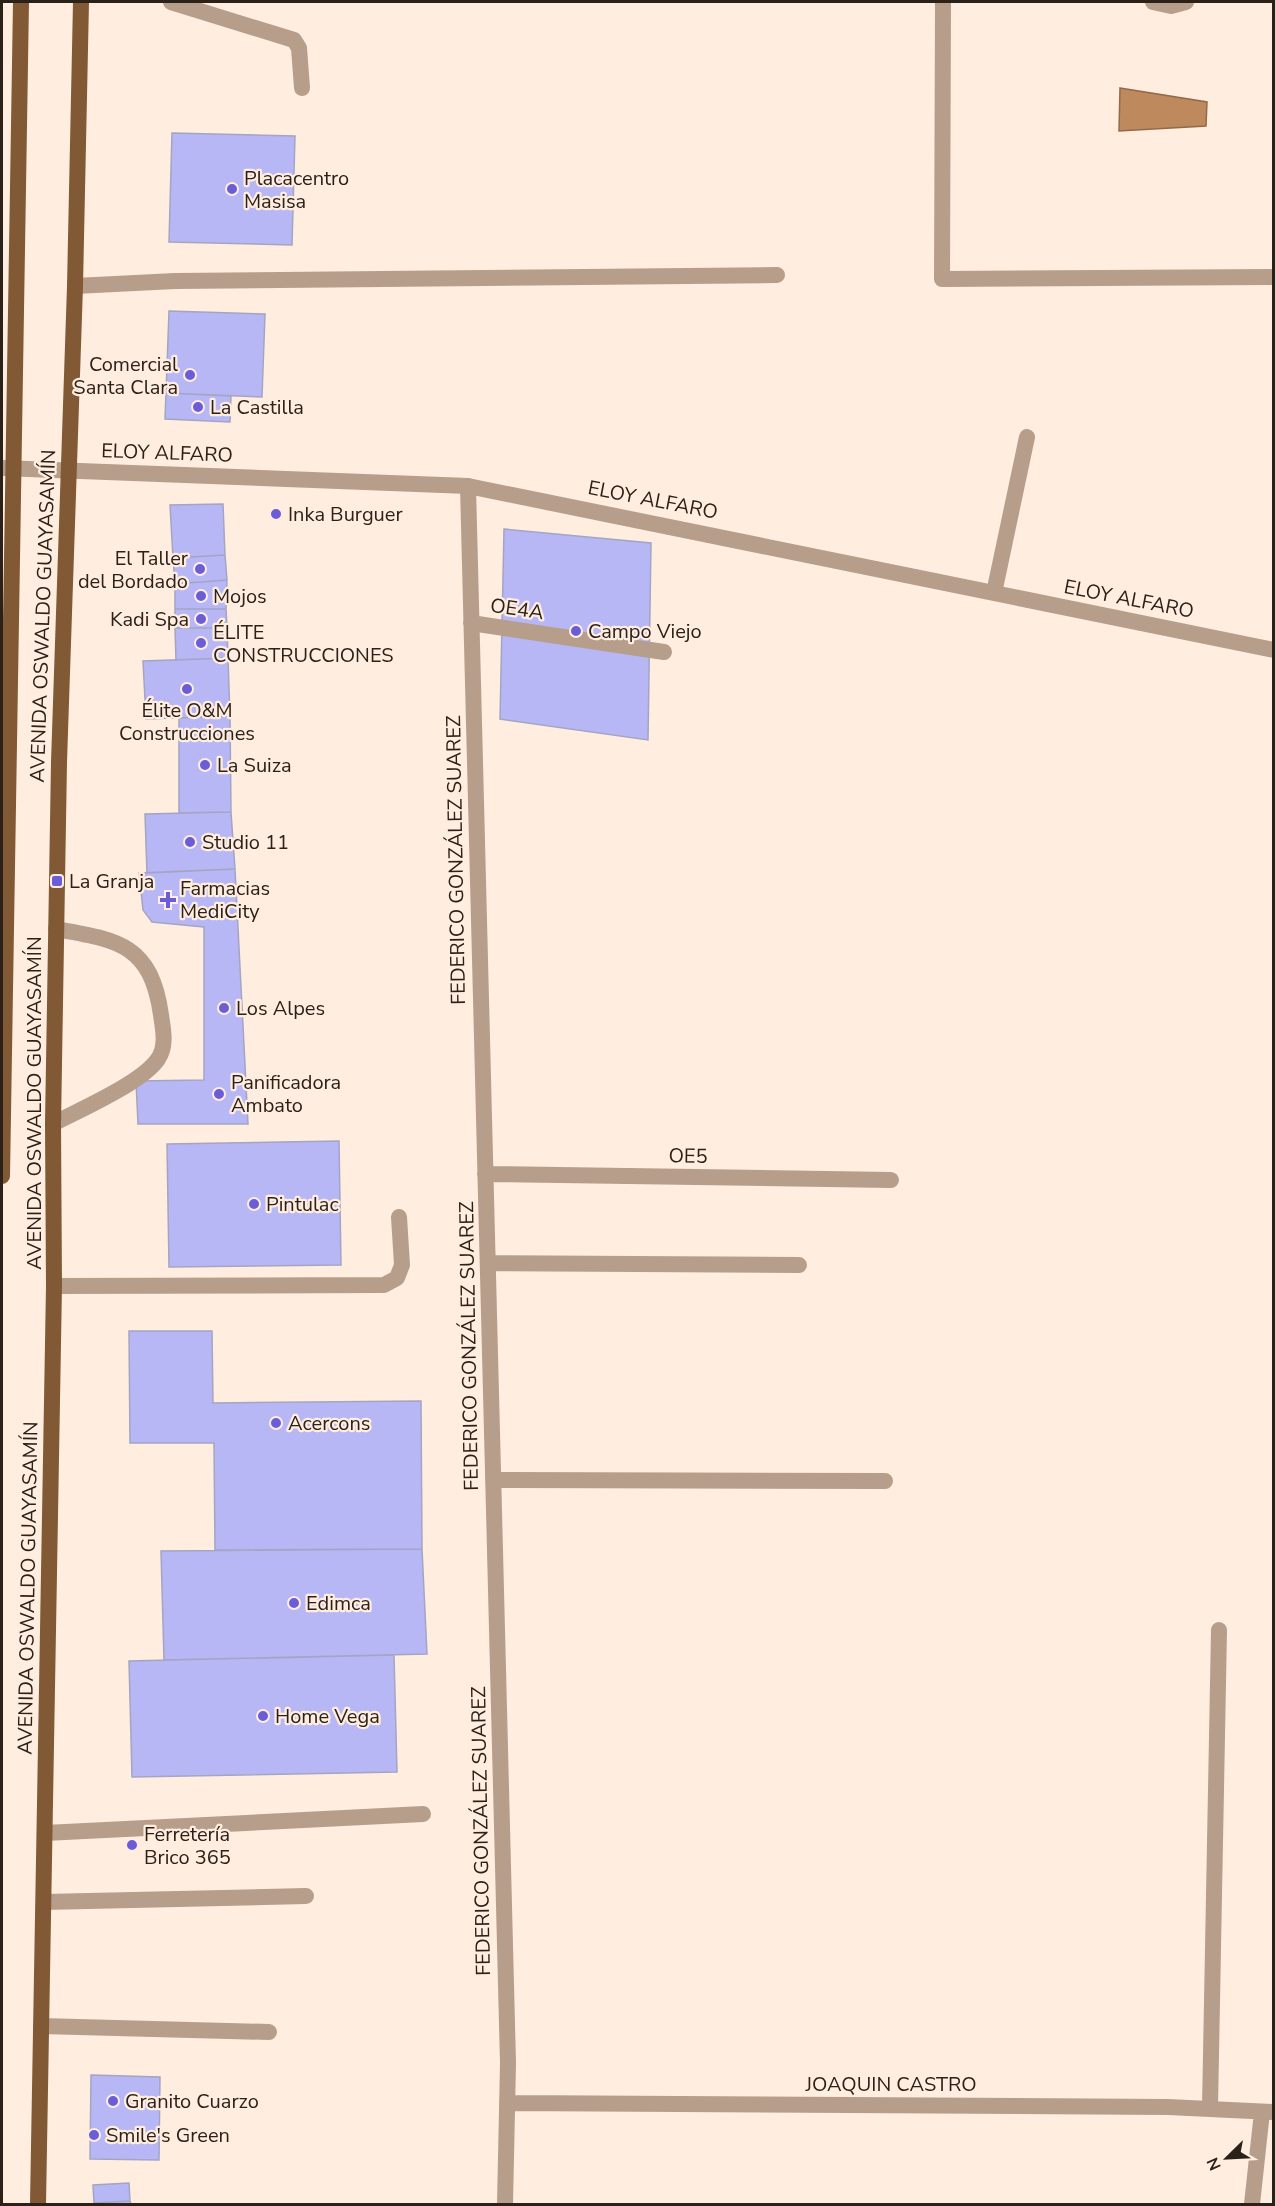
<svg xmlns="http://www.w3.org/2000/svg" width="1275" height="2206" viewBox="0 0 1275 2206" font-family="'Nunito Sans',sans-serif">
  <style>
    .water { fill: #be895d; stroke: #926a49; stroke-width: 1.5 }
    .building { fill: #b7b7f5; stroke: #a4a5c3; stroke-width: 1.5 }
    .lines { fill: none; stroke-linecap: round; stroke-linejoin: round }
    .service { stroke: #b69e8b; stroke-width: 16 }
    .minor { stroke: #b69e8b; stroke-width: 16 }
    .primary { stroke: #825935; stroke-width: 16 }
    .poi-dot { fill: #6b5dd6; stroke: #ffede0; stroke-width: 2 }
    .labels { text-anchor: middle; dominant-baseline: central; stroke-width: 4.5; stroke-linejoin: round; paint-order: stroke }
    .poi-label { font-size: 20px; fill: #2c2119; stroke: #ffede0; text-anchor: start }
    .street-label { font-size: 20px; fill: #2c2119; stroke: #ffede0 }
  </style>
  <rect width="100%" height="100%" fill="#ffede0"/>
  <path class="water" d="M 1120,88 L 1207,102 L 1206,126 L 1119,131 Z"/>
  <path class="building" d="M 172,133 L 295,136 L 292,245 L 169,242 Z
    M 169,311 L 265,314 L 262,397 L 166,393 Z
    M 166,393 L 231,396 L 230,422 L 165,419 Z
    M 223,504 L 225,555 L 173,558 L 170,505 Z
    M 504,529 L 651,543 L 648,740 L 500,719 Z
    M 225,555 L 227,580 L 175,584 L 173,558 Z
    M 227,580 L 226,609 L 175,609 L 175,584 Z
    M 175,609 L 226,609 L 227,628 L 175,628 Z
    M 175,628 L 227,628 L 228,658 L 176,660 Z
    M 228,658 L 230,716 L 146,719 L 143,661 Z
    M 230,716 L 231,812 L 179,813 L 179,718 Z
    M 231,812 L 235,869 L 147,873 L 145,814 Z
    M 235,869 L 248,1124 L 138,1124 L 136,1081 L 204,1080 L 204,927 L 152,922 L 143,910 L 139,873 Z
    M 339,1141 L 341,1265 L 169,1267 L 167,1144 Z
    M 129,1331 L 212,1331 L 213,1403 L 421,1401 L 422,1549 L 215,1550 L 214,1443 L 130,1443 Z
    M 422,1549 L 427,1654 L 164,1660 L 161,1551 Z
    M 394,1655 L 397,1772 L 132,1777 L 129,1661 Z
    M 91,2075 L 160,2077 L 159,2160 L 90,2159 Z
    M 129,2183 L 130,2201 L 94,2203 L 93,2185 Z
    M 130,2201 L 131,2204 L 94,2204 L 94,2203 Z"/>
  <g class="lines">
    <path class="service" d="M 171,2 L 294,40 L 299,48 L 302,88
      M 75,286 L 175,281 L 777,275
      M 468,486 L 1274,650
      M 994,593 L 1027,437
      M 53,1124 C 79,1110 142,1083 158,1059 C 167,1046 163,1029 161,1015 C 151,944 118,940 56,929
      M 54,1286 L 384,1285 L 397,1278 L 402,1265 L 399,1217
      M 45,1833 L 423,1814
      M 44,1902 L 306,1896
      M 41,2026 L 269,2032"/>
    <path class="minor" d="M 943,2 L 942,279 L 1274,277
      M 1153,2 L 1171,6 L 1186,2
      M 2,468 L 468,486 L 508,2063 L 505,2204
      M 471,623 L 664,652
      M 485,1174 L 891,1180
      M 488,1263 L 799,1265
      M 493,1480 L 885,1481
      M 507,2103 L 1168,2107 L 1274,2112
      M 1210,2108 L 1219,1630
      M 1252,2204 L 1262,2112"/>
    <path class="primary" d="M 2,1176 L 21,2
      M 38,2204 L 54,1286 L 53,1124 L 59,762 L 75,286 L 81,2"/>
  </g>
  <g class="poi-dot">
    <circle cx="232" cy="189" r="6"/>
    <circle cx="190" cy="375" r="6"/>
    <circle cx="198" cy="407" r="6"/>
    <circle cx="276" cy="514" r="6"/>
    <circle cx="200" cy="569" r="6"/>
    <circle cx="201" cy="596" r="6"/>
    <circle cx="201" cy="619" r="6"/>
    <circle cx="576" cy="631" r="6"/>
    <circle cx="201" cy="643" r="6"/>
    <circle cx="187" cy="689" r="6"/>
    <circle cx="205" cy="765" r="6"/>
    <circle cx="190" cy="842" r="6"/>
    <rect x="51" y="875" width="12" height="12" rx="3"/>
    <path d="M165 891h6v6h6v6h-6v6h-6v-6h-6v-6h6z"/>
    <circle cx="224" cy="1008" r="6"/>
    <circle cx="219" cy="1094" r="6"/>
    <circle cx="254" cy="1204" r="6"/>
    <circle cx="276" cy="1423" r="6"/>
    <circle cx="294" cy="1603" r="6"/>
    <circle cx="263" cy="1716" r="6"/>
    <circle cx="132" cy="1845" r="6"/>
    <circle cx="113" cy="2101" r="6"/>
    <circle cx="94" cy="2135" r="6"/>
  </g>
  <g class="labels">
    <g class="poi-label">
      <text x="244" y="178">Placacentro<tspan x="244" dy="23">Masisa</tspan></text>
      <text x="178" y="364" text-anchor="end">Comercial<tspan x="178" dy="23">Santa Clara</tspan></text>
      <text x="210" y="407">La Castilla</text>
      <text x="288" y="514">Inka Burguer</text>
      <text x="188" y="558" text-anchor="end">El Taller<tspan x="188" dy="23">del Bordado</tspan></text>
      <text x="213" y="596">Mojos</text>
      <text x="189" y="619" text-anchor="end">Kadi Spa</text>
      <text x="588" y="631">Campo Viejo</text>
      <text x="213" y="632">ÉLITE<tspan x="213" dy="23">CONSTRUCCIONES</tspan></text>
      <text x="187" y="710" text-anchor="middle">Élite O&amp;M<tspan x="187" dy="23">Construcciones</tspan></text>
      <text x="217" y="765">La Suiza</text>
      <text x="202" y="842">Studio 11</text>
      <text x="69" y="881">La Granja</text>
      <text x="180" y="888">Farmacias<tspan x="180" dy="23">MediCity</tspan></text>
      <text x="236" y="1008">Los Alpes</text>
      <text x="231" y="1082">Panificadora<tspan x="231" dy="23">Ambato</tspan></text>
      <text x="266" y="1204">Pintulac</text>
      <text x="288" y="1423">Acercons</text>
      <text x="306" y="1603">Edimca</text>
      <text x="275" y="1716">Home Vega</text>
      <text x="144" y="1834">Ferretería<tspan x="144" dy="23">Brico 365</tspan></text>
      <text x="125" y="2101">Granito Cuarzo</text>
      <text x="106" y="2135">Smile's Green</text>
    </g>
    <g class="street-label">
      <text transform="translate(167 453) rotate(2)">ELOY ALFARO</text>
      <text transform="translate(653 500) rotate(11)">ELOY ALFARO</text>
      <text transform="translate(1129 599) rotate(11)">ELOY ALFARO</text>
      <text transform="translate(517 609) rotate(8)">OE4A</text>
      <text transform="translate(43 616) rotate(-88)">AVENIDA OSWALDO GUAYASAMÍN</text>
      <text transform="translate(456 860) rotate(-91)">FEDERICO GONZÁLEZ SUAREZ</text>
      <text transform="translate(34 1103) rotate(-90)">AVENIDA OSWALDO GUAYASAMÍN</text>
      <text transform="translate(688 1156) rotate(1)">OE5</text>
      <text transform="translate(469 1346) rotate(-91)">FEDERICO GONZÁLEZ SUAREZ</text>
      <text transform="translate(28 1588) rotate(-89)">AVENIDA OSWALDO GUAYASAMÍN</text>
      <text transform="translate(481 1831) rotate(-91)">FEDERICO GONZÁLEZ SUAREZ</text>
      <text x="891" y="2084">JOAQUIN CASTRO</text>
    </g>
  </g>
  <rect width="1275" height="2206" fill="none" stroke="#2c2119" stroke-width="6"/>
  <g transform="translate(1227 2158) rotate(246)" stroke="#ffede0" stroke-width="4.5" paint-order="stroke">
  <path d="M0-4.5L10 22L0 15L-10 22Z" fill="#2c2119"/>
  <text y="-9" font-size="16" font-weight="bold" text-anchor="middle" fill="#2c2119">N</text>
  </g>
</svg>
